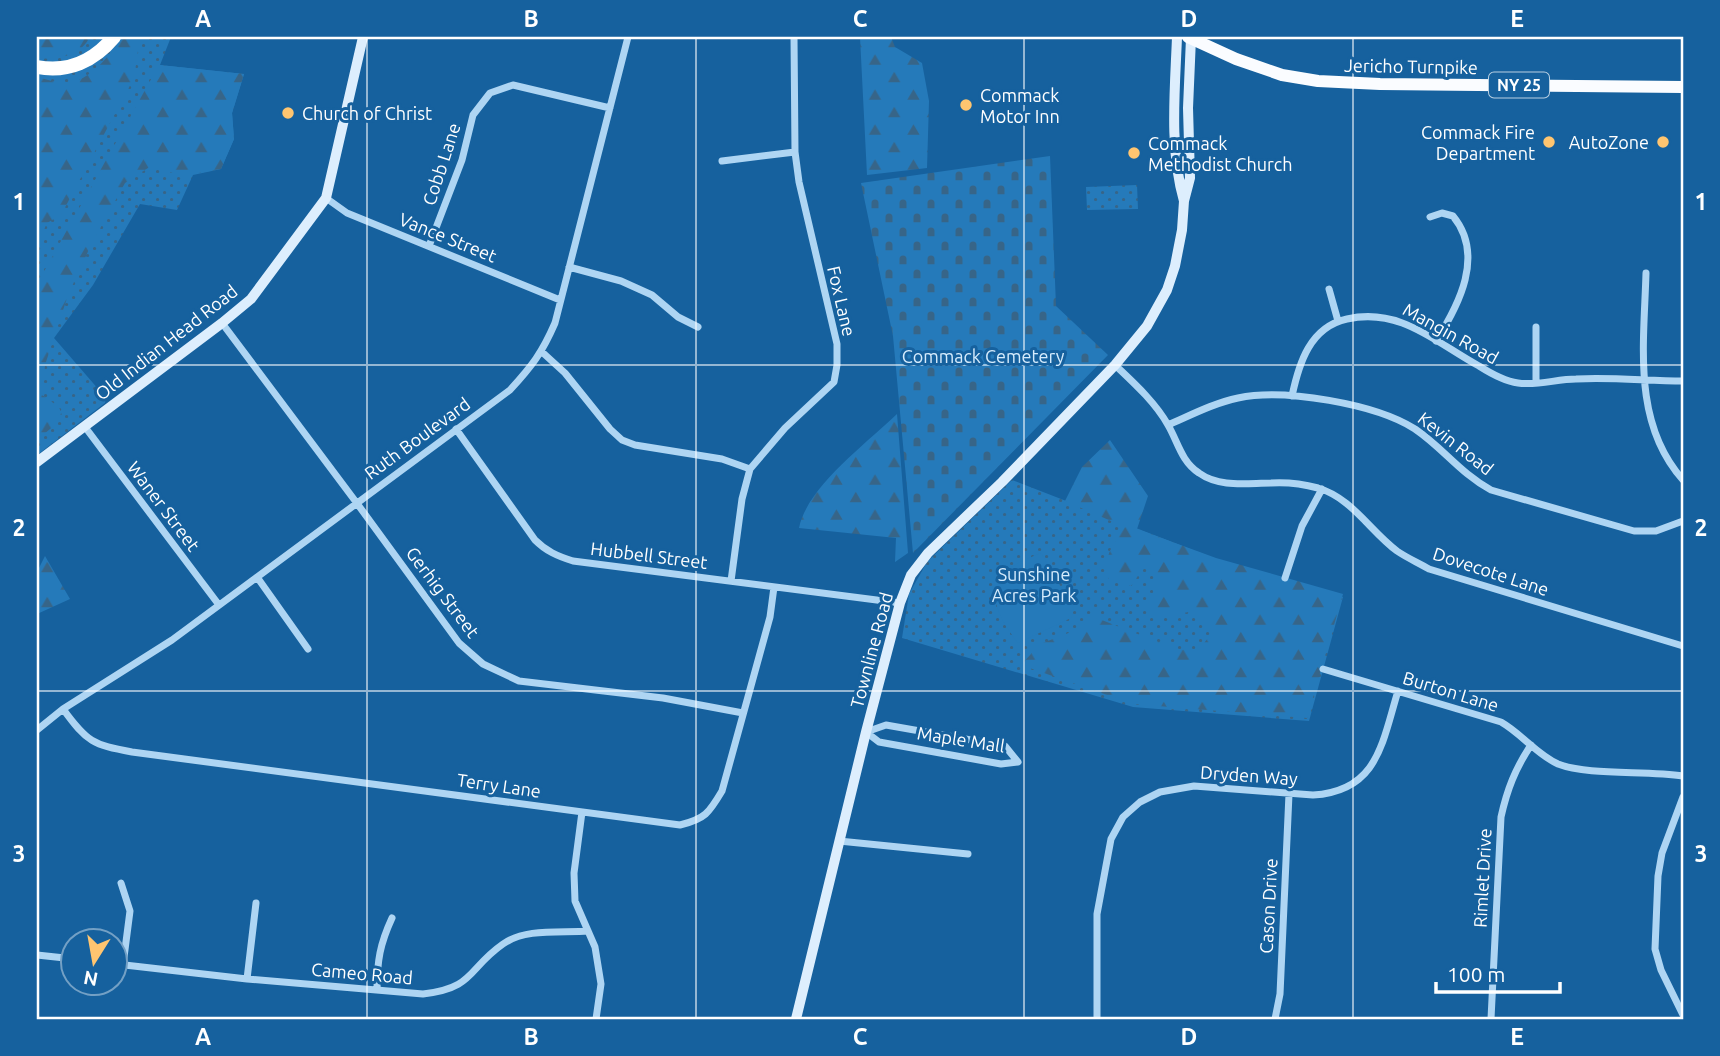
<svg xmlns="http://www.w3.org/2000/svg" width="1720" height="1056" viewBox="0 0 1720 1056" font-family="Ubuntu,sans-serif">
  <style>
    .grass { fill: url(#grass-dots) }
    .forest { fill: url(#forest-firs) }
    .cemetery { fill: url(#cemetery-stones) }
    .pitch { fill: #257aba }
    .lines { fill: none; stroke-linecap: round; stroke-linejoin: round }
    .street { stroke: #aed5f3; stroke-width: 7 }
    .secondary { stroke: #ddeefd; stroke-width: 10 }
    .primary { stroke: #fafcff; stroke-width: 12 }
    .highway { stroke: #fff; stroke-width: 14 }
    .grid { fill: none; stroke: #fff; stroke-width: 2; stroke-opacity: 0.55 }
    .poi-dot { fill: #ffc570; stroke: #16619e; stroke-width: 2.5 }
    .labels { text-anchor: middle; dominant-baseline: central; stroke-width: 6; stroke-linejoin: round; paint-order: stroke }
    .shield { fill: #16619e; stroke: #b9d0e2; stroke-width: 2 }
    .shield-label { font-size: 16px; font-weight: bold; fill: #fff }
    .street-label { font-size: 18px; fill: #fff; stroke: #16619e }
    .poi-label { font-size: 18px; fill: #fff; stroke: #16619e; text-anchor: start }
    .park-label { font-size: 18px; fill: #d6ecfd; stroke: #16619e }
    .neatline { fill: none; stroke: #fff; stroke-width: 2.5 }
    .grid-label { font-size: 23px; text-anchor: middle; font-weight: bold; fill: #fff }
  </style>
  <defs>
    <pattern id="grass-dots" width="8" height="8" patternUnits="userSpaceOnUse" patternTransform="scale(1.75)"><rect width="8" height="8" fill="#257aba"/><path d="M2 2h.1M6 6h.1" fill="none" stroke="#376588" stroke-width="1.8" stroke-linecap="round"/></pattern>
    <pattern id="forest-firs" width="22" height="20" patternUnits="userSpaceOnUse" patternTransform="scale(1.75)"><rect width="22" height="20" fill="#257aba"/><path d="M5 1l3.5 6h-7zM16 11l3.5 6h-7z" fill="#376588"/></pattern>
    <pattern id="cemetery-stones" width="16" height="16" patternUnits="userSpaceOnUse" patternTransform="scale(1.75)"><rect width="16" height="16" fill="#257aba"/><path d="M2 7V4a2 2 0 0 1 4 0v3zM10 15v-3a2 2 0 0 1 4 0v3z" fill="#376588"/></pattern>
  </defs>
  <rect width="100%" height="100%" fill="#16619e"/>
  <path class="grass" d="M 37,37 L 108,37 C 83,60 72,67 37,63 Z
    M 119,37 L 171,37 L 160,65 L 244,74 L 232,113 L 234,139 L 221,169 L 193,175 L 177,210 L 140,204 L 93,285 L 54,338 L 106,398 L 105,403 L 37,455 L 37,72 L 57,74 Z
    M 1137,185 L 1138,209 L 1087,210 L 1086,187 Z
    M 1012,480 L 1216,559 L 1343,597 L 1309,721 L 1133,707 L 902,638 L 909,594 L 927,562 Z"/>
  <path class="forest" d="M 37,37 L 90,37 C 79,57 57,60 37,58 Z
    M 122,37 L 140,37 L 134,78 L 61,215 L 47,223 L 37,245 L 37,77 C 45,79 57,83 65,83 C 92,81 108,56 122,37 Z
    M 860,37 L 891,37 L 895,47 L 922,63 L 929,101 L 927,168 L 867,175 Z
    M 159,65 L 244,74 L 232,113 L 234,139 L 221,169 L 182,176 L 151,166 L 125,183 L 91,245 L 68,295 L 45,365 L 42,395 L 59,407 L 63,418 L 37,440 L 37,284 Z
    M 897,414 L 908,553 L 895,562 L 896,538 L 799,528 C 807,487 867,443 897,414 Z
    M 1110,440 L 1148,496 L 1137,529 L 1216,558 L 1343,594 L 1307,718 L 1133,704 L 1021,665 L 1040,644 L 1084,627 L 1094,617 L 1176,649 L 1198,651 L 1211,634 L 1193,611 L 1160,618 L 1148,612 C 1148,598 1157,590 1157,576 L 1144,567 L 1131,586 L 1109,581 C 1102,557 1112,546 1125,527 L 1065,501 L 1082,467 Z
    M 45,556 L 70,599 L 37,614 L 37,572 Z"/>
  <path class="cemetery" d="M 1050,156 L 1056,306 L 1108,355 L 913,553 L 893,336 L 861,183 Z"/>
  <path class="pitch" d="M 1041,553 L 1074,609 L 1071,618 L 1018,643 C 1003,624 983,594 1005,572 C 1015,563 1029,558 1041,553 Z"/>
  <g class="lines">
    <path class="street" d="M 722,161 L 795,152
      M 326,198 L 347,213 L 560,300
      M 1430,217 L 1442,213 L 1453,216 C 1485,255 1459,305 1436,341
      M 429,246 L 462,160 L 473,115 L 490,93 L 513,85 L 610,108
      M 569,267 L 621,281 L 652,295 L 678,317 L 698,327
      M 1646,273 C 1644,344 1632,423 1683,480
      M 1329,289 L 1338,321
      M 222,323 L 356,502 L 459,643 L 483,664 L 519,681 L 663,698 L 743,713
      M 542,352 L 565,373 L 610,429 L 622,440 L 635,445 L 722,459 L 750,469
      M 1115,365 C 1134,383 1155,402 1168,425 C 1178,442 1181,461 1199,473 C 1220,488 1247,483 1271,483 C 1287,482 1303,484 1318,488 C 1352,498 1370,531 1397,551 C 1407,558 1419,563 1429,569 L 1683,646
      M 1536,383 L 1536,327
      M 1292,396 C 1299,363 1310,327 1347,319 C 1400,307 1435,342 1479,366 C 1490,373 1504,381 1518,383 C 1537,386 1557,379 1576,379 C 1612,377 1648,381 1683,381
      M 1168,425 C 1191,415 1214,403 1238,398 C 1284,388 1376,404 1415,429 C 1443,448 1460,473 1491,490 L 1634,531 L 1656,531 L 1683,521
      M 85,427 L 219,605
      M 456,429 L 535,540 C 546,551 557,556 573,561 L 900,603
      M 257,577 L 308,649
      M 1285,578 L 1302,526 L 1322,489
      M 731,581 L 742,499 L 750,469 L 785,428 L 834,382 L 837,365 L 837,344 L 799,182 L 795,152 L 794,37
      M 1323,669 L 1501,722 C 1522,734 1536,754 1558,764 C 1589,776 1647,770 1683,776
      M 63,709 C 87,742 93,745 132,752 L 680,825 C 705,819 709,813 722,791 L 770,617 L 774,587
      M 886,725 L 1005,746 L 1018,762 L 1001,764 L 879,742 L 866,732 Z
      M 37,730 L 63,709 L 172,640 L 510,390 C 532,366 542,353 555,323 L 628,37
      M 1683,797 L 1662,853 L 1658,876 L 1655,949 L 1661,970 L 1683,1015
      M 582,812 L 574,873 L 575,901 L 595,947 L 601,984 L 596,1019
      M 839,841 L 968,854
      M 121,883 L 130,911 L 123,965
      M 37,955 L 74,959
      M 116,964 L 247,979 L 423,994 C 475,988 467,969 503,944 C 525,928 561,933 588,931
      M 247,979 L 256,903
      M 377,990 C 377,961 380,944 392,918
      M 1097,1019 L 1097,914 L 1111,839 L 1123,817 L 1140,802 L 1160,792 L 1194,786 L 1313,795 C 1378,791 1382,743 1398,691
      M 1275,1019 L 1280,994 L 1289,794
      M 1491,1019 L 1501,817 C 1507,790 1515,769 1531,745"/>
    <path class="secondary" d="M 1177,37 C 1175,90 1169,149 1184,201
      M 37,462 L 222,323 L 251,299 L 326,198 L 363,37
      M 796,1019 L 866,732 L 900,603 L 911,575 L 928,553 L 1002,482 L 1115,365 L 1147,326 L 1167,290 L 1175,266 L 1182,230 L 1184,201 L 1190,178 L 1188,108 L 1191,38"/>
    <path class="primary" d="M 1188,37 L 1236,59 L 1282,75 L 1318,81 L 1380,84 L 1683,87"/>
    <path class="highway" d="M 37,67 C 68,73 94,61 114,37"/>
  </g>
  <path class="grid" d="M 367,37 L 367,1019M 696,37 L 696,1019M 1024,37 L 1024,1019M 1353,37 L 1353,1019M 37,365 L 1683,365M 37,691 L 1683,691"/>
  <g class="poi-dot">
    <circle cx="966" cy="105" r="7"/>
    <circle cx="288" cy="113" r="7"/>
    <circle cx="1549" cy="142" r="7"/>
    <circle cx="1663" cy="142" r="7"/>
    <circle cx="1134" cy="153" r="7"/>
  </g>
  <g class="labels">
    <rect class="shield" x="1489" y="72.5" width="60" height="25" rx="5"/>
    <g class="shield-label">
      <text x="1519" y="85">NY 25</text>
    </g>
    <g class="street-label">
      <text transform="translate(1411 66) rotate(1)">Jericho Turnpike</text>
      <text transform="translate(441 164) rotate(-72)">Cobb Lane</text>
      <text transform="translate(448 237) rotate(22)">Vance Street</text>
      <text transform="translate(842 301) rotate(77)">Fox Lane</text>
      <text transform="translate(1451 333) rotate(29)">Mangin Road</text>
      <text transform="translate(166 342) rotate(-38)">Old Indian Head Road</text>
      <text transform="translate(417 438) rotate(-36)">Ruth Boulevard</text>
      <text transform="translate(1456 443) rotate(38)">Kevin Road</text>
      <text transform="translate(164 506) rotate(53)">Waner Street</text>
      <text transform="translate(649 555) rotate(7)">Hubbell Street</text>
      <text transform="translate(1491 571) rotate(18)">Dovecote Lane</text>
      <text transform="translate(443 592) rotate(53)">Gerhig Street</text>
      <text transform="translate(871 650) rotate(-75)">Townline Road</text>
      <text transform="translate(1451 691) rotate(17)">Burton Lane</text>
      <text transform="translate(961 739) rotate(9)">Maple Mall</text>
      <text transform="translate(1249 775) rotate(4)">Dryden Way</text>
      <text transform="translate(499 785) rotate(8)">Terry Lane</text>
      <text transform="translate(1482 878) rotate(-87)">Rimlet Drive</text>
      <text transform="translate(1268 906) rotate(-87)">Cason Drive</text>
      <text transform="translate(362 973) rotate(5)">Cameo Road</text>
    </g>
    <g class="poi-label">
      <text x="980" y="95">Commack<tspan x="980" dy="21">Motor Inn</tspan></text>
      <text x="302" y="113">Church of Christ</text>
      <text x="1535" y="132" text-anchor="end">Commack Fire<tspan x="1535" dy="21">Department</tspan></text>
      <text x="1649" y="142" text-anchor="end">AutoZone</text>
      <text x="1148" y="143">Commack<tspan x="1148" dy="21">Methodist Church</tspan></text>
    </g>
    <g class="park-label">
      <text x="983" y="356">Commack Cemetery</text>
      <text x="1034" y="574">Sunshine<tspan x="1034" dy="21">Acres Park</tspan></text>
    </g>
  </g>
  <rect width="1720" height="1056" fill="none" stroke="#16619e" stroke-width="77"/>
  <g transform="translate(94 962) rotate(191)"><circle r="33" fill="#16619e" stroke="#73a0c5" stroke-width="2"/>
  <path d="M0-5L12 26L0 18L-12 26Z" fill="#ffc570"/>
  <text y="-10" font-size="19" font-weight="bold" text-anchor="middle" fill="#ffffff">N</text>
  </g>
  <path d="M1436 982v10h124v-10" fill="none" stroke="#ffffff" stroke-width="3.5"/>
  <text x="1447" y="982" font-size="21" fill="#ffffff" stroke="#16619e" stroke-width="5" paint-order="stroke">100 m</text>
  <rect x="38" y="38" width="1644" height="980" class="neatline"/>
  <g class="grid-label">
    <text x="203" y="27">A</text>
    <text x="531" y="27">B</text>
    <text x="860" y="27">C</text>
    <text x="1189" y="27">D</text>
    <text x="1517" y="27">E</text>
    <text x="19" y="210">1</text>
    <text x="1701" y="210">1</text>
    <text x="19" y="536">2</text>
    <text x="1701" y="536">2</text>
    <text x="19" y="862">3</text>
    <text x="1701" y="862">3</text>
    <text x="203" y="1045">A</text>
    <text x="531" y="1045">B</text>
    <text x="860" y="1045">C</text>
    <text x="1189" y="1045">D</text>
    <text x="1517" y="1045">E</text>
  </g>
</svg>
